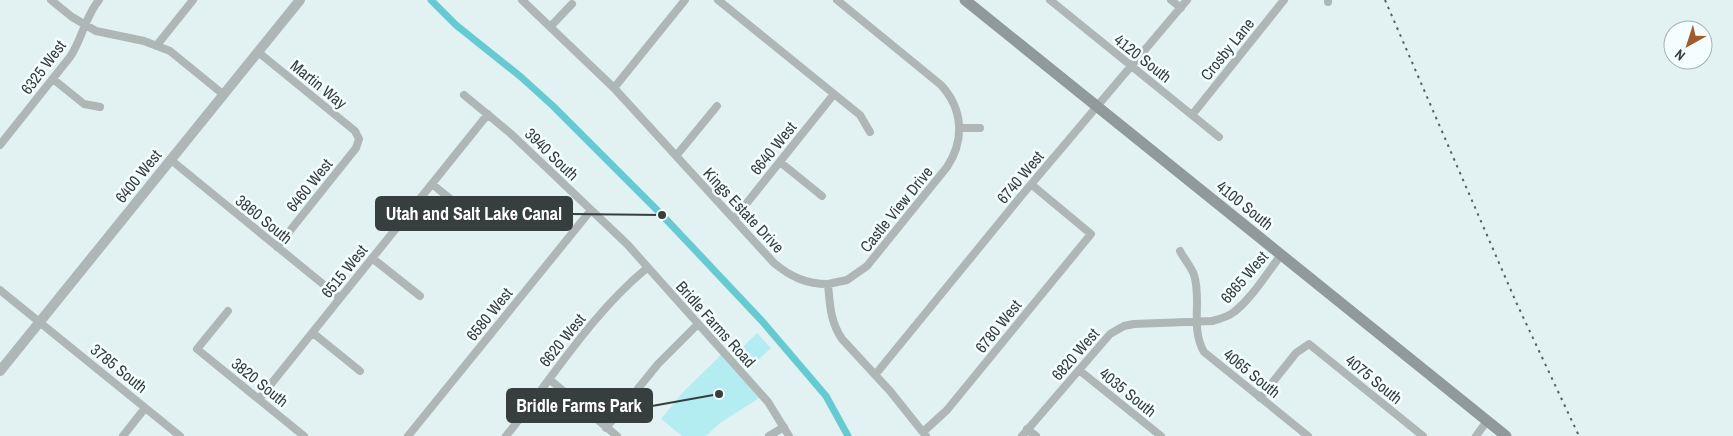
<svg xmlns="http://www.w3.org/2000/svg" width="1733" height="436" viewBox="0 0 1733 436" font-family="'Archivo Narrow',sans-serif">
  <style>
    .green { fill: #b3edf2 }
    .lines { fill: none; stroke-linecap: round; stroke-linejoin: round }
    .canal { stroke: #65cad2; stroke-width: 7 }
    .minor { stroke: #afb6b6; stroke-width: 8 }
    .tertiary { stroke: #afb6b6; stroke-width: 10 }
    .secondary { stroke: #909a9b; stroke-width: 11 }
    .rail { stroke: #575f5f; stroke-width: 2; stroke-dasharray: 2.5 5; stroke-linecap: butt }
    .labels { text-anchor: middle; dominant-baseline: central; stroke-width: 5; stroke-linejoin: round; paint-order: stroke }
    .street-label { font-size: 16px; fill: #373e3e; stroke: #f4feff }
    .leader { fill: none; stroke: #373e3e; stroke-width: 2 }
    .callout-dot { fill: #373e3e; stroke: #f4feff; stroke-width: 2 }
    .callout { fill: #373e3e; stroke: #373e3e; stroke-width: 2 }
    .callout-label { font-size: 18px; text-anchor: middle; font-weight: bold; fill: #fff }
  </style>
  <rect width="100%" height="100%" fill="#e2f2f3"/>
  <path class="green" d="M 757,333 L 771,348 L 747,370 L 734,356 Z
    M 721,355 L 759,398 L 720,423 L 706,436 L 682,436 L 661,419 L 684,391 Z"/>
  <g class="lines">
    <path class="canal" d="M 431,0 L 456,25 L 521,77 L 553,106 L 662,215 L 762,321 L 826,396 L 848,436"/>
    <path class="minor" d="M 51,0 L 72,17 L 96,31 L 144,41 L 170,51 L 224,95
      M 522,0 L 614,88 L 774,263 C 791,277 806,284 828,284 C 830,305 830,321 842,339 L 890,391 L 926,436
      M 718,0 L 860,115 L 870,132
      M 1050,0 L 1219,137
      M 1171,0 L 1181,8
      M 1328,0 L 1328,2
      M 550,27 L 572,4
      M 157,45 L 193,0
      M 258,52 L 355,131 L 359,139 L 356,148 L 277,247
      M 53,79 L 84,104 L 100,107
      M 614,88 L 685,0
      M 464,95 L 510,133 L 627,244 L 768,402 L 789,436
      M 1192,115 L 1284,0
      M 960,128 L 980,128
      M 0,145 L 70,57 C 82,39 85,17 99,0
      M 676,156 L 717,106
      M 171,160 L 340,298
      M 780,162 L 822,196
      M 432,184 L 479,222
      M 734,219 L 834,94
      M 1180,251 C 1184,259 1192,268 1194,275 C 1202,299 1190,328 1204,352 L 1308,436
      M 372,258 L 420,296
      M 828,284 L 847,280 L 867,266 L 947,167 C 965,140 963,109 941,85 L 837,0
      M 0,290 L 180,436
      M 228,311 L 197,349 L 304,436
      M 313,333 L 360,371
      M 1079,370 L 1161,436
      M 875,375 L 1022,195 L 1187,0
      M 549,379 L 617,436
      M 1260,398 L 1296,353 L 1309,344 L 1423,436
      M 259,399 L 488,114
      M 606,428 L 658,364 L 698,324
      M 1027,429 L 1036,436
      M 923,432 L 947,410 L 1091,234 L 1032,185
      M 123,436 L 145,408
      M 408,436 L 591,210
      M 506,436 C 551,380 591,314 647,268
      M 769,436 L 784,427
      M 1022,436 L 1110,334 L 1124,326 L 1134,324 L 1212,321 C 1220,319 1228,317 1234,312 C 1252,298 1267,273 1281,255
      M 1476,436 L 1487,421"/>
    <path class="tertiary" d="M 0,371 L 300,0"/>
    <path class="secondary" d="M 965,0 L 1506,436"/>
    <path class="rail" d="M 1385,0 L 1516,302 L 1579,436"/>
  </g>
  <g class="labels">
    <g class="street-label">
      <text transform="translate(1227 49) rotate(-51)">Crosby Lane</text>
      <text transform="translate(1143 58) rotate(38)">4120 South</text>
      <text transform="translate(43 67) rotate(-53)">6325 West</text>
      <text transform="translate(319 84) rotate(39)">Martin Way</text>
      <text transform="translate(773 148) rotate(-51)">6640 West</text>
      <text transform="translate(552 154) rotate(44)">3940 South</text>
      <text transform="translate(138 176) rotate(-51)">6400 West</text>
      <text transform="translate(1020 177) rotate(-50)">6740 West</text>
      <text transform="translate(309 185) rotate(-51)">6460 West</text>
      <text transform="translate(1245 205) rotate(39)">4100 South</text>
      <text transform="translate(896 209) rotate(-51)">Castle View Drive</text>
      <text transform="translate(744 210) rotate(47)">Kings Estate Drive</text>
      <text transform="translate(264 219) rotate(39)">3860 South</text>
      <text transform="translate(344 271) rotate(-51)">6515 West</text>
      <text transform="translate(1244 277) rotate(-49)">6865 West</text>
      <text transform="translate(489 314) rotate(-51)">6580 West</text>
      <text transform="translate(716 324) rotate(48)">Bridle Farms Road</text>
      <text transform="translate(998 326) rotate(-51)">6780 West</text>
      <text transform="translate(562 340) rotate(-51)">6620 West</text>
      <text transform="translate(1075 354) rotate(-49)">6820 West</text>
      <text transform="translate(119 368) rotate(39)">3785 South</text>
      <text transform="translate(1252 373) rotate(39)">4065 South</text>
      <text transform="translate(1374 379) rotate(39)">4075 South</text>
      <text transform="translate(260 382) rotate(39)">3820 South</text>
      <text transform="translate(1128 392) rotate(39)">4035 South</text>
    </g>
  </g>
  <path class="leader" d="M662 215L572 214M719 394L652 406"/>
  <g class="callout-dot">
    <circle cx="662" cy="215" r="5"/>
    <circle cx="719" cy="394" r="5"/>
  </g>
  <g class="callout">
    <rect x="376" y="197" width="196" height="33" rx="5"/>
    <rect x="507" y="389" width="145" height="33" rx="5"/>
  </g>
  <g class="callout-label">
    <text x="474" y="220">Utah and Salt Lake Canal</text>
    <text x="579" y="412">Bridle Farms Park</text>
  </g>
  <g transform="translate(1688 45) rotate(219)"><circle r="24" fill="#f4feff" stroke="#a8b1b2"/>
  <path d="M0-4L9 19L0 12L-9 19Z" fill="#a15c2e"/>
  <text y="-8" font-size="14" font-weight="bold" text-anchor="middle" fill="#373e3e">N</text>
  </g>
</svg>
